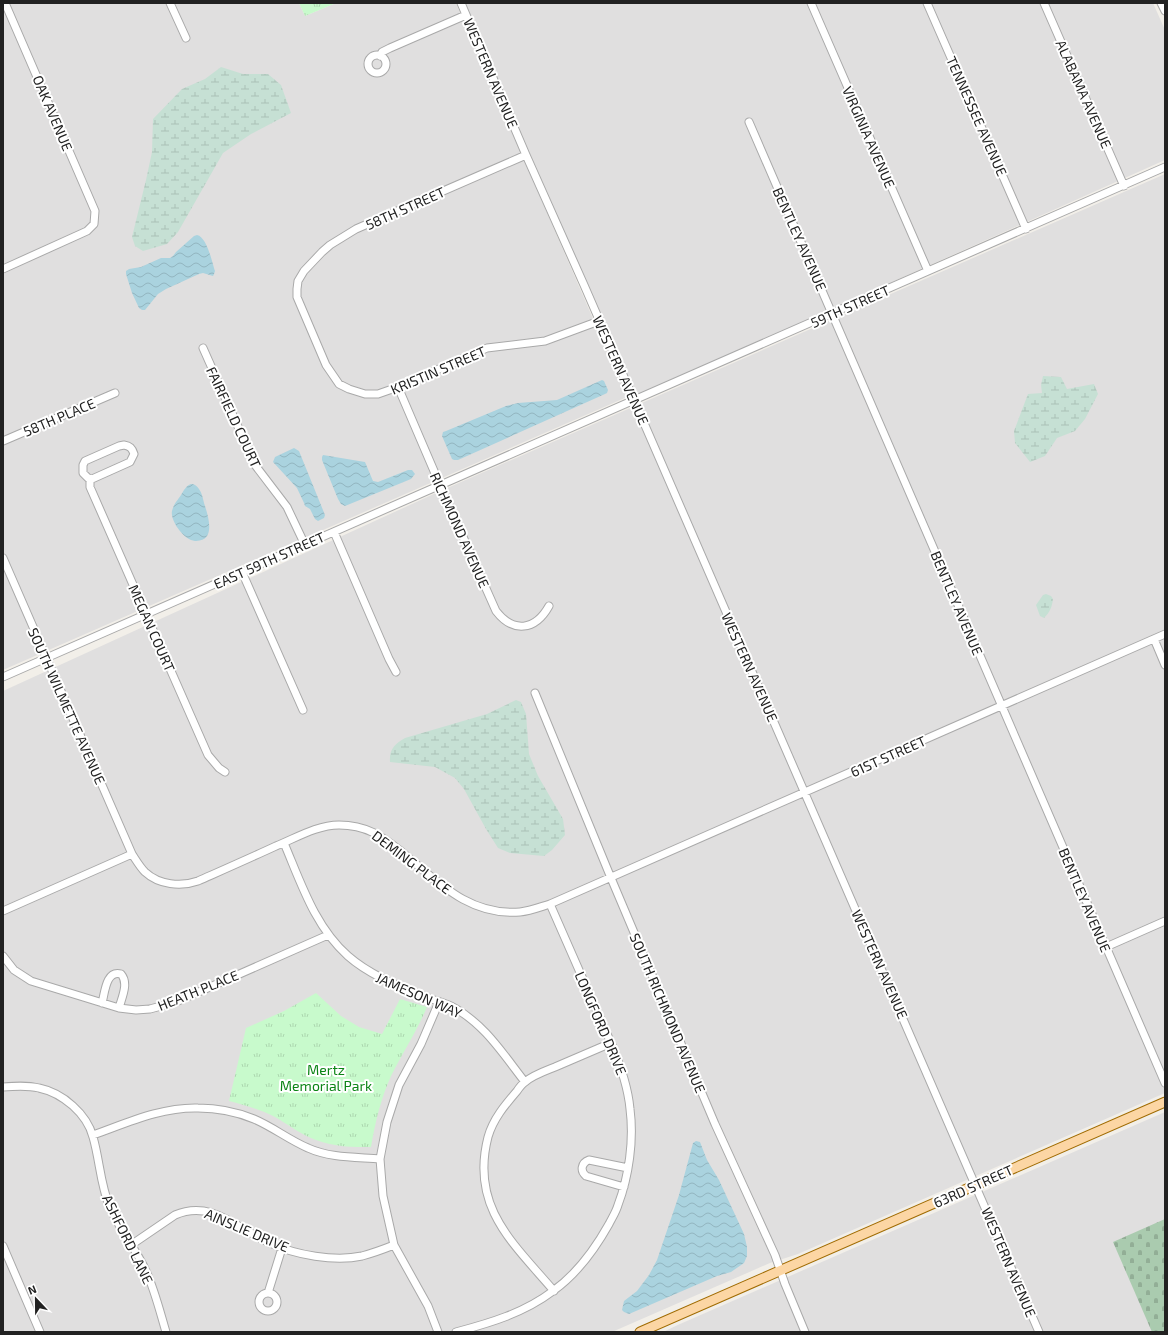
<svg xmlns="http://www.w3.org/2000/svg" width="1168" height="1335" font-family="'Exo 2',sans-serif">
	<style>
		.residential { fill: #e0dfdf }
		.wetland { fill: url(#wetland-marsh) }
		.cemetery { fill: url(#cemetery-stones) }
		.park { fill: url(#park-tufts) }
		.water { fill: url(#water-waves) }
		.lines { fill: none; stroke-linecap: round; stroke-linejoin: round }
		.minor-casing { stroke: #a9a9a9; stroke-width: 9 }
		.major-casing { stroke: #a06b00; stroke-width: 11 }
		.minor { stroke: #fff; stroke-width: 7 }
		.major { stroke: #fcd6a4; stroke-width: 9 }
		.labels { text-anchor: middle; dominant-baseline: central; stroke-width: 4; stroke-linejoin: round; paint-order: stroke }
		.street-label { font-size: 14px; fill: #222; stroke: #fff }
		.park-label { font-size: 14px; fill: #0c8416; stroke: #fff }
	</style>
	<defs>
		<pattern id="wetland-marsh" width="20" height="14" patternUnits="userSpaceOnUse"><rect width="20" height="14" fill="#c6e0d4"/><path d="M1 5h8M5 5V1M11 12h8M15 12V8" fill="none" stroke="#aac0b6"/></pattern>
		<pattern id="cemetery-stones" width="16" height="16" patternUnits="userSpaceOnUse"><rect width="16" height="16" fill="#aacbaf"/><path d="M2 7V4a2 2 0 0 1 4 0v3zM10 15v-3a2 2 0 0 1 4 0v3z" fill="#92ae96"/></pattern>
		<pattern id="park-tufts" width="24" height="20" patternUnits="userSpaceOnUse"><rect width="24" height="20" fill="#c8facc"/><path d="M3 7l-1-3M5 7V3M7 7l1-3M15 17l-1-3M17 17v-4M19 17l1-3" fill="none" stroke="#acd6af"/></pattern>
		<pattern id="water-waves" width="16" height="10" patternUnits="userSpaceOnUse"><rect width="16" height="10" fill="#aad3df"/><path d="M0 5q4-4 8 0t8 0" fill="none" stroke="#92b5bf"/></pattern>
	</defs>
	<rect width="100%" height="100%" fill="#f2efe9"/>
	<path class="residential" d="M3,3h296l6,13 31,-13h120l171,394 -624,273z
		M462,3h691l12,27v130l-530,237 -84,-196z
		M1165,174v919l-367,161 -28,9 -158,69h-609v-641l433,-198z
		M1165,1112v220h-502l17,-8z"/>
	<path class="wetland" d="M221,67l22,7h25l13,11 10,28 -40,21 -28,19 -45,79 -11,12 -24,7 -8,-5 -3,-9 14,-57 6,-28 1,-33 29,-30 23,-10z
		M1043,376l18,1 6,12 27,-5 4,10 -13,25 -10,12 -18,7 -12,18 -15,6 -15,-19 -1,-12 14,-37 14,-1 -1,-8z
		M1046,594l5,2 2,3c-1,8 -3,13 -9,19l-4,-2 -4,-11 7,-10z
		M516,700l5,2 5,12 3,40 9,22 25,43 2,16 -13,15 -8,6 -34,-3 -12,-5 -12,-19 -22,-40 -9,-11 -20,-11 -45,-5c-1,-13 5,-18 15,-24l82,-24z"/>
	<path class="cemetery" d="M1165,1219v113h-13l-39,-90z"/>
	<path class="park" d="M299,3h37l-31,13z
		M316,993l25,23 18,11 23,7 18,-35 27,8c-10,24 -24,45 -36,69 -10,22 -16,47 -20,71 -18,0 -37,0 -55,-7 -15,-5 -28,-16 -43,-24 -14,-7 -29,-11 -44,-15l17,-73 38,-17z"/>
	<path class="water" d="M197,235c10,2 15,27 18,36l-1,3 -1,2 -10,-3 -4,1 -33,15 -8,5 -13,16h-3l-3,-2 -7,-15 -6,-19v-3l3,-2 12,-2 20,-9h9l3,-2 3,-4 18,-16z
		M602,380l2,1 4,9 -1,3 -2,1 -147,66h-4l-2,-1 -10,-23 1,-4 3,-1 60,-25 12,-3 39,-3z
		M294,448l5,3 26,64 -1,3 -6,3 -3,-2 -5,-10 -5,-3 -1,-3 -7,-15 -24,-26 2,-5z
		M323,455l42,7 8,19 5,1 30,-12h4l3,4 -4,5 -66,27 -4,-2 -3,-5 -16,-39v-3z
		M191,484c4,0 6,2 8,5 3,4 4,10 5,14 4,12 13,39 -9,38 -11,-1 -25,-20 -23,-30 2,-8 6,-11 9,-16 3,-5 5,-9 10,-11z
		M696,1141l4,1 7,18 12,20 25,54 3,13v9l-3,7 -13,9 -14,4 -88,38 -5,-2 -2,-2 2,-9 13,-10 12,-16 8,-15 22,-65 14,-52z"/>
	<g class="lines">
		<defs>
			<path id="minor" d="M170,3l16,35
				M461,3l65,152 58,130 455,1047
				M811,3l117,268
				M927,3l99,226
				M1044,3l80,183
				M1161,3l4,8
				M368 64a9 9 0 1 1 18 0a9 9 0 1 1-18 0Z
				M380,56l2,-4 8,-4 76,-33
				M749,122l416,961
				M526,155l-170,74 -26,16 -8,7 -18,19 -6,10 -1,8v8l29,68 13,19 10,5 16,5h13l20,-7 89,-39 58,-7 54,-20
				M3,269l84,-38 7,-7 1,-13 -90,-208
				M203,348l52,117 32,42 18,38
				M398,387l42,98 56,126c17,22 39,20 53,-5
				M3,441l112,-48
				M124,445c6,1 8,3 10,9l-4,8 -38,17 -4,-1 -5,-5v-8l2,-4 34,-15z
				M90,479v8l118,268 11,13 6,4
				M334,532l55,127 7,13
				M3,558l129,296c4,6 8,13 13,18 14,13 36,15 53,9 27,-12 52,-23 78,-35 20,-8 41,-21 63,-21 27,0 43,11 63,27 36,30 67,64 118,60 10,-1 20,-5 30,-8l615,-270
				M242,572l61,138
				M1154,639l11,26
				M3,677l1162,-510
				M535,693l76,185 104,246 60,131 10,29 20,48
				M284,843c17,40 31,84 64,113 24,21 54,31 83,43 7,2 14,4 20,7 33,17 52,48 74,76
				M3,911l129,-57
				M1106,947l59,-26
				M3,956l11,14 17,11 88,27 17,2 14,-1 26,-7 152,-67
				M102,1003c3,-11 4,-33 19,-29 8,9 1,23 -2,34
				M3,1087c12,-1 24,-2 36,1 24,5 48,26 54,49 7,24 7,47 17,71 10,22 26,41 36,63 9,20 14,41 20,61
				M93,1135c34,-12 68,-28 105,-27 19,0 39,4 56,11 19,8 35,21 54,29 22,10 48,9 72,11
				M624,1187l-38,-11c-6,-5 -5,-13 3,-16l39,8
				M131,1245l44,-30c37,-16 62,14 95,28 25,12 65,19 92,13 11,-3 22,-7 32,-11
				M3,1246l37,86
				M554,1291c-41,-48 -84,-84 -66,-154 5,-18 17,-32 29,-46 2,-3 5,-7 8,-9 8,-7 20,-11 30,-15 19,-8 37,-16 56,-24
				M259 1302a9 9 0 1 1 18 0a9 9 0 1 1-18 0Z
				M268,1293l14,-45
				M438,1332l-10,-26 -34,-61 -11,-49 -3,-37 7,-37 12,-37 22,-41 18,-42
				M456,1332c34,-9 68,-19 97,-41 24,-17 42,-42 56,-67 3,-6 7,-12 9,-19 11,-29 16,-65 12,-96 -2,-23 -10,-45 -19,-66l-61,-139"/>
			<path id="major" d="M640,1332l525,-230"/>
		</defs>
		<use href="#minor" class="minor-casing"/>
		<use href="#major" class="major-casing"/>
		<use href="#minor" class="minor"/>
		<use href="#major" class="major"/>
	</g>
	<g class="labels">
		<g class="street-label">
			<text transform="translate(491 73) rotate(67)">WESTERN AVENUE</text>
			<text transform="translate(1084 94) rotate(66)">ALABAMA AVENUE</text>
			<text transform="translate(53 113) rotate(67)">OAK AVENUE</text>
			<text transform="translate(977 116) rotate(66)">TENNESSEE AVENUE</text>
			<text transform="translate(869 137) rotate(66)">VIRGINIA AVENUE</text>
			<text transform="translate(405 208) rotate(-24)">58TH STREET</text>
			<text transform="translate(800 239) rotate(66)">BENTLEY AVENUE</text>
			<text transform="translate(850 306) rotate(-24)">59TH STREET</text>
			<text transform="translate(438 370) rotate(-23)">KRISTIN STREET</text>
			<text transform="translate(621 370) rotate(66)">WESTERN AVENUE</text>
			<text transform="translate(59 417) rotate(-23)">58TH PLACE</text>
			<text transform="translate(234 417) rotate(65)">FAIRFIELD COURT</text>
			<text transform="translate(460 530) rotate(66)">RICHMOND AVENUE</text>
			<text transform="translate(269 560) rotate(-24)">EAST 59TH STREET</text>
			<text transform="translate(957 603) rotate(67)">BENTLEY AVENUE</text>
			<text transform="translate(152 628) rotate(66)">MEGAN COURT</text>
			<text transform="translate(750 667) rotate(66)">WESTERN AVENUE</text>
			<text transform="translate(67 706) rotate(66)">SOUTH WILMETTE AVENUE</text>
			<text transform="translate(888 756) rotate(-24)">61ST STREET</text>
			<text transform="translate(412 862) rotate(37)">DEMING PLACE</text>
			<text transform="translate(1085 900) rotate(67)">BENTLEY AVENUE</text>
			<text transform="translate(880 964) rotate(66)">WESTERN AVENUE</text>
			<text transform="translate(198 990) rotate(-22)">HEATH PLACE</text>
			<text transform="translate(419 995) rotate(24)">JAMESON WAY</text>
			<text transform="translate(668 1013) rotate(67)">SOUTH RICHMOND AVENUE</text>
			<text transform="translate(601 1023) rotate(67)">LONGFORD DRIVE</text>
			<text transform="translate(973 1186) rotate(-24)">63RD STREET</text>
			<text transform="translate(247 1230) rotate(23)">AINSLIE DRIVE</text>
			<text transform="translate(128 1239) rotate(64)">ASHFORD LANE</text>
			<text transform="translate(1009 1262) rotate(67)">WESTERN AVENUE</text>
		</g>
		<g class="park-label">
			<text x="326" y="1069">Mertz<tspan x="326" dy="16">Memorial Park</tspan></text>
		</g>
	</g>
	<rect width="1168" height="1335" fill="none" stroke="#222222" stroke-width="8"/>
	<g transform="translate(36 1299) rotate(338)" stroke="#ffffff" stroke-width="3" paint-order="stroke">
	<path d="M0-3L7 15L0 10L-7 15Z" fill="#222222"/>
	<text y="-6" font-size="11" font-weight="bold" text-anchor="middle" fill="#222222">N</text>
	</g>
</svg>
